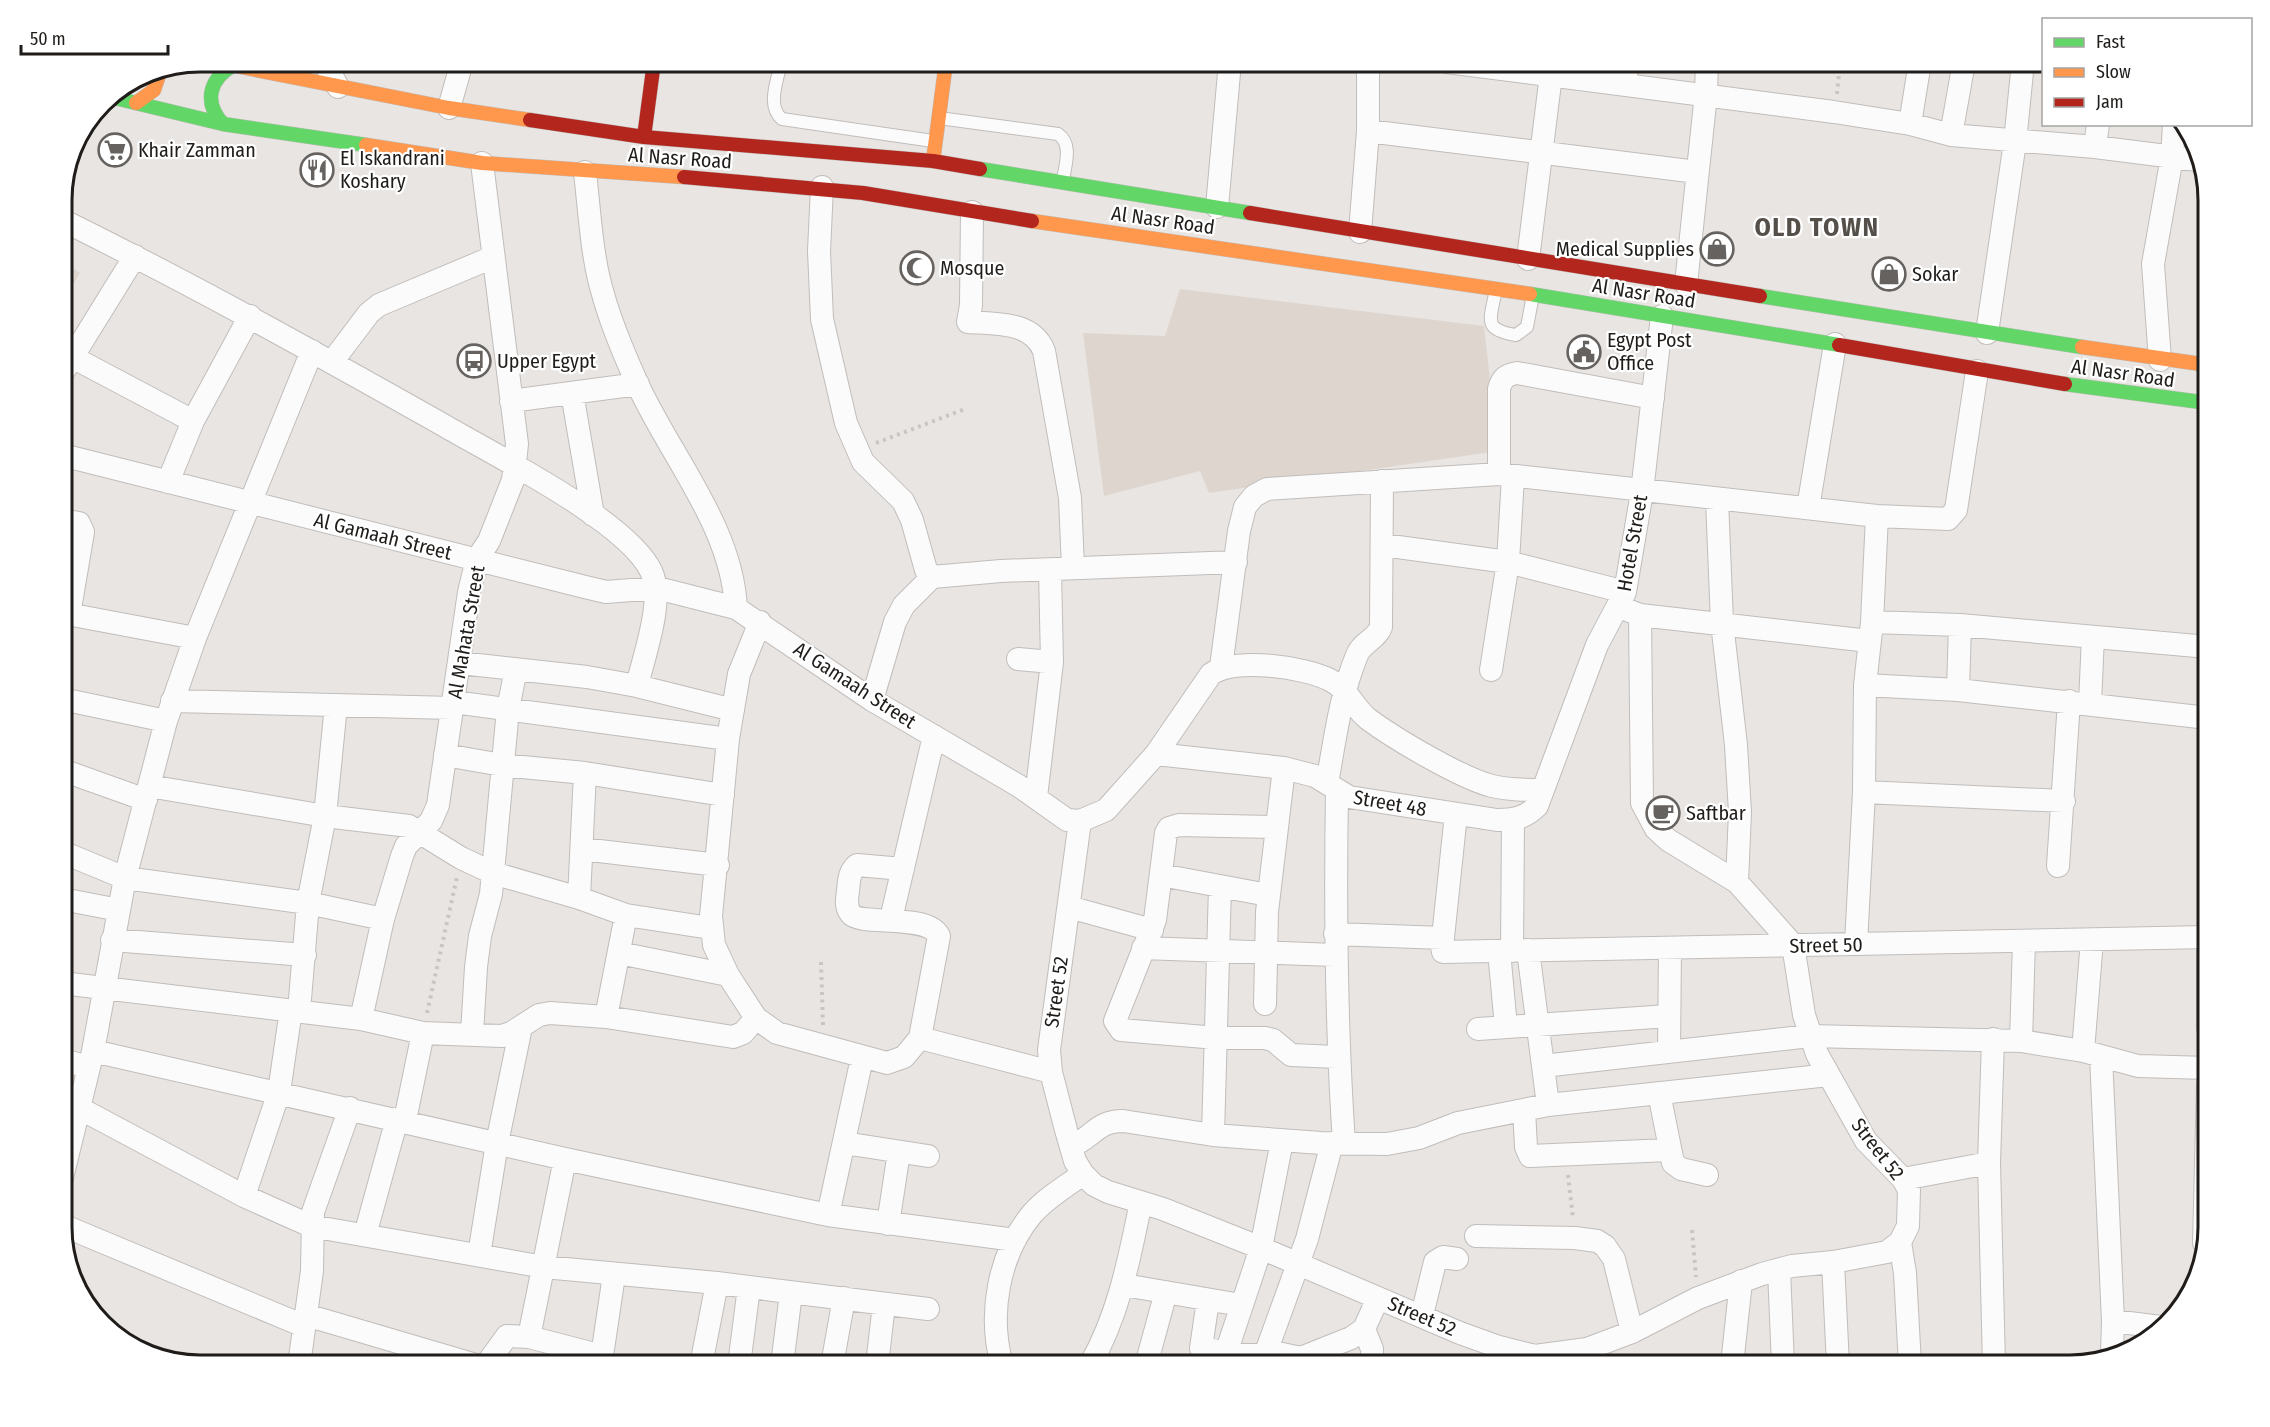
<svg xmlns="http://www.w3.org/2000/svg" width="2270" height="1427" font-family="'Fira Sans Condensed',sans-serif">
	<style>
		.built { fill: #ded5ce }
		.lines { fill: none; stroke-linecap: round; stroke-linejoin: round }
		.lane-casing { stroke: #c0bdbb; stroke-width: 14 }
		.street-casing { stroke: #c0bdbb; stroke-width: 24 }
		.fast-casing { stroke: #c0bdbb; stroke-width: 15 }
		.slow-casing { stroke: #c0bdbb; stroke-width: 15 }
		.jam-casing { stroke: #c0bdbb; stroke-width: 15 }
		.path { stroke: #c8c6c5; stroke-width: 4; stroke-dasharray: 3 4.5; stroke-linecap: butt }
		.lane { stroke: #fcfbfb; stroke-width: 12 }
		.street { stroke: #fcfbfb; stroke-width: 22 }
		.fast { stroke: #63d668; stroke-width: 14 }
		.slow { stroke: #ff974d; stroke-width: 14 }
		.jam { stroke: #b3261e; stroke-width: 14 }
		.labels { text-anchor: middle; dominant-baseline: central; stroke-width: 4.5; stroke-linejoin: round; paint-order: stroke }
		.poi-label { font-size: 20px; fill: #1f1c1a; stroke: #fff; text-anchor: start }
		.street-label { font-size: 20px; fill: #1f1c1a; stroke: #fff }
		.district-label { font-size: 26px; font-weight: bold; letter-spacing: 1.5px; fill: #554f4a; stroke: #fff }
		.rim { fill: none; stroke: #1f1c1a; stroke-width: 3 }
	</style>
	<rect width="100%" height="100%" fill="#e8e5e2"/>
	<path class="built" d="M62,261l18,12 -18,30z
		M1180,289l304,37 14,125 -289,42 -9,-22 -96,25 -21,-163 82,3z"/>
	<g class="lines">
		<defs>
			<path id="lane" d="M781,62c-3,17 -15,44 1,57l151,22
				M939,118l119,16c15,10 7,31 5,47
				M1496,289c-5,29 -15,41 20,46l11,-8 6,-32"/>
			<path id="street" d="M324,62l14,25
				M1447,62l387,50 76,12 41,11 144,12 103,13
				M1625,62l2,22
				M449,108l13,-46
				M1910,124l10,-62
				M1368,131l329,41
				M1951,135l13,-73
				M2095,147l3,-23
				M585,172c3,27 5,54 9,81 6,44 25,90 43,130 33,73 95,143 99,225
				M822,187l-3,64 3,68 24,104 17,39 40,39 9,19 14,50 6,7 69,-6 235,-9
				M1217,207l13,-145
				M972,212l-1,93 -3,17c28,2 64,-1 76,29l26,147 3,70
				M62,220c130,64 257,135 383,206 51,30 182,95 206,145 14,28 -7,84 -14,115
				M1360,232l8,-101v-69
				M1528,259l23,-184
				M1686,284l20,-190 1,-32
				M1987,333l28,-191 8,-80
				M74,358l119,63
				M2160,360l-7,-96 19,-107 2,-33
				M332,362l37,-49 10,-8 114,-48
				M62,374l73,-118
				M572,393l21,122
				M511,401l127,-17
				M62,455l523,132 21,5 51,-4 79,20 136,92 147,86 48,34 13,1 26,-11 50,-56 55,-80c25,-17 93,-7 119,6 18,9 23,27 38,39 27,20 93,59 124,67 17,4 33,4 50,4
				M1499,474v-85c3,-11 7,-14 18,-16l136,25
				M168,482l25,-61 57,-105
				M1717,499l5,124 14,122 4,67 -3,70
				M1808,508l27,-164
				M62,520l17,3 4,9 -14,83
				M1383,545l125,17 117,30
				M1627,610l13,5 229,26
				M62,613l133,25
				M760,622l-21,52 -11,65 -17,177 3,29 14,30 28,43 21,15 110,30 17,-6 16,-19 19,-102c-12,-23 -78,-10 -88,-22 -6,-7 -4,-16 -3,-23 1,-11 1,-19 9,-26l46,4
				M1872,622l88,3 248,22
				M1018,659l34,3
				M460,663l127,14 50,9 96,24
				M1221,667l18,-136 6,-24 9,-11 13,-7 232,-15 378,42 71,3 8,-9 21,-139
				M1491,670l17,-108 5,-86
				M1865,685l93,5 250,28
				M1958,690l2,-65
				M62,699l104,22
				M872,700l23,-78 9,-17 28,-28
				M172,701l281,7
				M454,702l274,37
				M2090,703l3,-66
				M1156,754l128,14 31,8 34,21 148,23c17,0 28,-2 40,-14l60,-161 28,-53 17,-100 20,-176
				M445,755l57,10 83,8 138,22
				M62,770l84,30
				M1327,783c8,-43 13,-87 30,-128 5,-13 19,-15 24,-28l1,-146
				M149,786l176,30 84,10 52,32 32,15 86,25 47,17 84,13
				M1337,791c-2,118 -1,234 7,352
				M1864,792l200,9
				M1036,797l16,-135 -2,-92
				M1456,814l-14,133 1,5 765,-15
				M1080,821l-31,229 2,22 15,58 9,31 8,13 11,11 14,7 55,17 98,39 199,85 39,14 36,9 52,-7 45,-17 66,-34 64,-24 30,-8 41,-4 54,-10 13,-10 8,-16 1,-36 -6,-11 -37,-38 -49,-87 -13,-39 -11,-70 -56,-63 -69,-42 -12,-11 -14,-26 -2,-188
				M1277,827l-98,-2 -10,3 -3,5 -11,87 -40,101 6,9 96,8h48l8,2 18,15 46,2
				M582,849l136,16
				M62,852l63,26 183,25 75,16
				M2058,866l11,-165
				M1161,875l107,20
				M579,898l6,-125
				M62,899l57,11
				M1069,907l83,23
				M891,919l43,-183
				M1335,934l108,4
				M2208,936v92
				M112,940l193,15
				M1856,944l8,-152 1,-107 7,-63 5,-106
				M1143,948l192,7
				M1528,950l20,155
				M1499,951l7,76
				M1512,951l1,-131
				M619,953l109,22
				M62,983l299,36 62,14 79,3 9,-3 28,-18 11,-2 56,4 127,20 10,-4 13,-15
				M1265,1004l2,-92 17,-144
				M299,1011l9,-108 17,-87 11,-111
				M606,1017l20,-102
				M361,1019l22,-100 19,-63 4,-10 25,-25 7,-16 31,-213 8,-33 12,-18 24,-61 4,-36 -35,-281
				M1478,1029l191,-13
				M472,1034l4,-67 4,-31 11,-42 17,-185 8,-40
				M920,1038l131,34
				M1993,1039l-4,124 5,202
				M2021,1041l3,-100
				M93,1051l472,108 263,56 187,25
				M2083,1051l9,-111
				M1669,1052l1,-104
				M2101,1056l12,265 -1,33
				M62,1060l27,7
				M1543,1066l267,-30 211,5 62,10 55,15 70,2
				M1659,1093l14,70 8,6 26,6
				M79,1108l165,88 67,30 233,41 173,16 211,26
				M1524,1110l2,37 4,9 139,-6
				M405,1120l18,-87
				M1213,1135l7,-249
				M844,1143l84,13
				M1071,1146c22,-8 25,-25 52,-25l90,14 108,8 66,1 32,-6 39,-15 90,-18 281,-30
				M62,1178l31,-127 32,-173 41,-157 29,-83 117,-287
				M1903,1179l86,-16
				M244,1196l35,-104 12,-82
				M828,1215l34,-157
				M888,1224l11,-72
				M62,1225l242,101
				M365,1235l32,-116
				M1476,1236l99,2 22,3 8,5 9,13 18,73
				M1900,1242l5,31 5,92
				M2204,1243l4,-158
				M479,1255l18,-112 24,-116
				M1833,1262l5,103
				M1779,1270l4,95
				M1124,1285l117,20
				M1208,1300l-7,48 43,7h21l42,-116 25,-96
				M306,1315l170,50
				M1422,1315l13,-53 8,-5 14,2
				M2113,1321l48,6
				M1364,1329l8,20v16
				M529,1337l73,19
				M1268,1351l33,7 50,-20 13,-9 14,-31
				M1226,1353l35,-105 21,-107
				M299,1365l13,-94 1,-59 37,-104
				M486,1365l21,-29 22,1 36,-178
				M606,1365l-4,-9 12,-81
				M701,1365l16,-82
				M739,1365l10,-78
				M782,1365l9,-72
				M832,1365l12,-67
				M877,1365l7,-61
				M1002,1365c-14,-50 -4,-110 30,-151 14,-16 34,-28 51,-40
				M1090,1365c29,-51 39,-105 51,-163
				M1146,1365l20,-73
				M1732,1365l9,-84"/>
			<path id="fast" d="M111,97l112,27 143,21
				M223,124c-20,-22 -14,-45 11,-59
				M980,169l270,44
				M1530,294l309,51
				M1760,296l322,51
				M2065,384l143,19"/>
			<path id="slow" d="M216,62l233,46 81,12
				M136,103l18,-13 7,-21
				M366,145l116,18 202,14
				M933,161l13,-99
				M1032,221l498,73
				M2082,347l126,18"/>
			<path id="jam" d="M530,120l114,17 289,24 47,8
				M644,137l10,-75
				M684,177l179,16 169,28
				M1250,213l510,83
				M1839,345l226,39"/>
		</defs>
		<use href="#lane" class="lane-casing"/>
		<use href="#street" class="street-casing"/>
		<use href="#fast" class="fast-casing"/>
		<use href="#slow" class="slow-casing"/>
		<use href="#jam" class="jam-casing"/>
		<path class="path" d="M1837,94l3,-32
			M876,443l89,-34
			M821,962l2,63
			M427,1013l30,-136
			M1568,1175l5,43
			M1692,1230l4,47"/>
		<use href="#lane" class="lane"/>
		<use href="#street" class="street"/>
		<use href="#fast" class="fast"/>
		<use href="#slow" class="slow"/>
		<use href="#jam" class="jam"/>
	</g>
	<defs>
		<symbol id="supermarket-ring" viewBox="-11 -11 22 22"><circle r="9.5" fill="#fff" stroke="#656260" stroke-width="1.5"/><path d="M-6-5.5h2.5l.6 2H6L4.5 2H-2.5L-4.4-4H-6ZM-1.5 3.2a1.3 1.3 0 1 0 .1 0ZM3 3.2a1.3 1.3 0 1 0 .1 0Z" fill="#656260"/></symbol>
		<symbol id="restaurant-ring" viewBox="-11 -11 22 22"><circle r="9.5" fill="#fff" stroke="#656260" stroke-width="1.5"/><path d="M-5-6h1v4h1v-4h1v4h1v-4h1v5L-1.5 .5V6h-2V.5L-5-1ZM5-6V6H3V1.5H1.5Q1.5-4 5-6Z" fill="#656260"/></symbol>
		<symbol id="shop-ring" viewBox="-11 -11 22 22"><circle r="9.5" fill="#fff" stroke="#656260" stroke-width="1.5"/><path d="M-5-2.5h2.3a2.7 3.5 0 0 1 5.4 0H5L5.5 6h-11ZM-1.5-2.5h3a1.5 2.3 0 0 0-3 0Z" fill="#656260"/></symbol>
		<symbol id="mosque-ring" viewBox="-11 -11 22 22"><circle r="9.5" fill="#fff" stroke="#656260" stroke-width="1.5"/><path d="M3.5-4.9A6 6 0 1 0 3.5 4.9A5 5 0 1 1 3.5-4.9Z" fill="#656260"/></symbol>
		<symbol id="civic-ring" viewBox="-11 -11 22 22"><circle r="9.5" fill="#fff" stroke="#656260" stroke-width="1.5"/><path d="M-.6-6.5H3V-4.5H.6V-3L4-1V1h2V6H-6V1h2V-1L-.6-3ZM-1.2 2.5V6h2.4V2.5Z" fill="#656260"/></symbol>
		<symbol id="bus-ring" viewBox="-11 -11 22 22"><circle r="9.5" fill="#fff" stroke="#656260" stroke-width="1.5"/><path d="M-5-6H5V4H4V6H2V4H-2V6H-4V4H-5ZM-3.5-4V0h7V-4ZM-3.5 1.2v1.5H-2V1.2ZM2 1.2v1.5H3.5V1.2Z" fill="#656260"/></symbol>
		<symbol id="cafe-ring" viewBox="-11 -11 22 22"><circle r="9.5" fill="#fff" stroke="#656260" stroke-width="1.5"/><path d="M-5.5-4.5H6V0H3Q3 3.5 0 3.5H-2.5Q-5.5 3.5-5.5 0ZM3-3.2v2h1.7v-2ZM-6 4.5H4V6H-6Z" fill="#656260"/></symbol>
	</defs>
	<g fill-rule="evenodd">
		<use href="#supermarket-ring" x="96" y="131" width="38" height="38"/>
		<use href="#restaurant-ring" x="298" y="151" width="38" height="38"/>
		<use href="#shop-ring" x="1698" y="230" width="38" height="38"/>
		<use href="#mosque-ring" x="898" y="249" width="38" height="38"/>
		<use href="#shop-ring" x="1870" y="255" width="38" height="38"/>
		<use href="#civic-ring" x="1565" y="333" width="38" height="38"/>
		<use href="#bus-ring" x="455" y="342" width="38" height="38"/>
		<use href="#cafe-ring" x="1644" y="794" width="38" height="38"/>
	</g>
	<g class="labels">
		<g class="poi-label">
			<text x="138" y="150">Khair Zamman</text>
			<text x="340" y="158">El Iskandrani<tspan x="340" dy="23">Koshary</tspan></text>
			<text x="1694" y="249" text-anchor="end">Medical Supplies</text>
			<text x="940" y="268">Mosque</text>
			<text x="1912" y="274">Sokar</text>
			<text x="1607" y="340">Egypt Post<tspan x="1607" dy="23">Office</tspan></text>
			<text x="497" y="361">Upper Egypt</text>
			<text x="1686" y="813">Saftbar</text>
		</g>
		<g class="street-label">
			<text transform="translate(680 158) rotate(4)">Al Nasr Road</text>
			<text transform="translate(1163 220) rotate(8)">Al Nasr Road</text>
			<text transform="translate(1644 293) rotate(9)">Al Nasr Road</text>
			<text transform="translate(2123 373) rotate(8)">Al Nasr Road</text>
			<text transform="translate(383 536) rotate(14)">Al Gamaah Street</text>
			<text transform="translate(1632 543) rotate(-80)">Hotel Street</text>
			<text transform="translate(466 632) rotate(-80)">Al Mahata Street</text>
			<text transform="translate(855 685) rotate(33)">Al Gamaah Street</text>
			<text transform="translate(1390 803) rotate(10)">Street 48</text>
			<text transform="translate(1826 945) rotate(-1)">Street 50</text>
			<text transform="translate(1056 992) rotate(-82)">Street 52</text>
			<text transform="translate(1878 1149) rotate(52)">Street 52</text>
			<text transform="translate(1422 1316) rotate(23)">Street 52</text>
		</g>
		<g class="district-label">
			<text x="1817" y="227">OLD TOWN</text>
		</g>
	</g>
	<path d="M0 0H2270V1427H0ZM200 72H2070A128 128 0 0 1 2198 200V1227A128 128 0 0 1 2070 1355H200A128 128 0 0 1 72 1227V200A128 128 0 0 1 200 72Z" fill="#fff" fill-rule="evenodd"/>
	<path class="rim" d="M200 72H2070A128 128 0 0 1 2198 200V1227A128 128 0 0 1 2070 1355H200A128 128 0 0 1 72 1227V200A128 128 0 0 1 200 72Z"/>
	<rect x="2042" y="18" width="210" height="108" fill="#ffffff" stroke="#a5a4a3" stroke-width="1.5"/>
	<rect x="2054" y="38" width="30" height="9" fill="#63d668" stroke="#a5a4a3" stroke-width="1.5"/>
	<text x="2096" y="48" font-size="18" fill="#1f1c1a">Fast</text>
	<rect x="2054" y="68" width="30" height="9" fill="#ff974d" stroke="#a5a4a3" stroke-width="1.5"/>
	<text x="2096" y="78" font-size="18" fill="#1f1c1a">Slow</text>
	<rect x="2054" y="98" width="30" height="9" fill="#b3261e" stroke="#a5a4a3" stroke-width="1.5"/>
	<text x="2096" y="108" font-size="18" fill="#1f1c1a">Jam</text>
	<path d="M21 45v9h147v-9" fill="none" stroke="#1f1c1a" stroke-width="3"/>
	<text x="30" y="45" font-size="18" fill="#1f1c1a" stroke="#ffffff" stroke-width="4.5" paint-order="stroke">50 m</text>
</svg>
